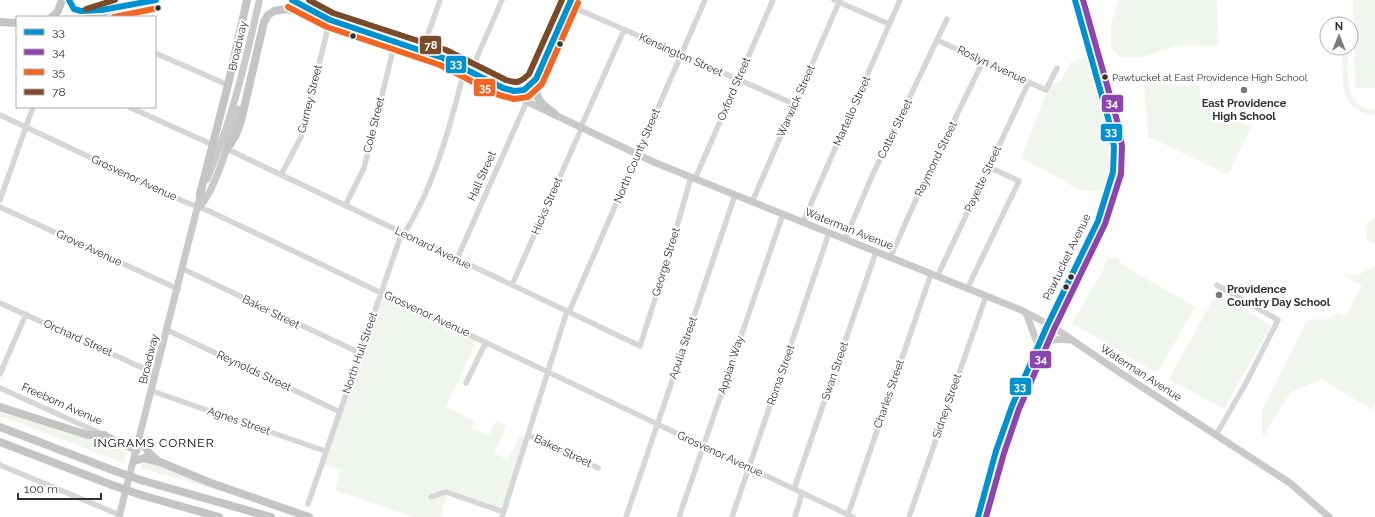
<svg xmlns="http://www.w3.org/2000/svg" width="1375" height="517" font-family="Raleway,sans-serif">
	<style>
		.green { fill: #f0f6ee }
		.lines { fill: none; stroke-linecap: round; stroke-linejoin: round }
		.minor { stroke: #d6d6d6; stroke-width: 5.5 }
		.major { stroke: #c9c9c9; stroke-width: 7 }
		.highway { stroke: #c4c4c4; stroke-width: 8 }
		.highway-bridge { stroke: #c4c4c4; stroke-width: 8 }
		.bus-1-casing { stroke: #fff; stroke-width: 9 }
		.bus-2-casing { stroke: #fff; stroke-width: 9 }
		.bus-3-casing { stroke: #fff; stroke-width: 9 }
		.bus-4-casing { stroke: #fff; stroke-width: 9 }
		.bus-1 { stroke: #0092d0; stroke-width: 6 }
		.bus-2 { stroke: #8e44ad; stroke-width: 6 }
		.bus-3 { stroke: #f26522; stroke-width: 6 }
		.bus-4 { stroke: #7a4b2a; stroke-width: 6 }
		.bus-dot { fill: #323232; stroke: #fff; stroke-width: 1.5 }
		.poi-dot { fill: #7a7a7a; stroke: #fff; stroke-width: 1.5 }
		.labels { text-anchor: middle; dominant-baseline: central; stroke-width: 4; stroke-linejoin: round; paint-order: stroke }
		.bus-label { font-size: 10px; fill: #323232; stroke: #fff; text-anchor: start }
		.street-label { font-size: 11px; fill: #323232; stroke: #fff }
		.poi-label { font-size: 11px; font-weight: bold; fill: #323232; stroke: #fff }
		.neighbourhood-label { font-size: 12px; letter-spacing: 1px; fill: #000; stroke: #fff }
		.line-badge { stroke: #fff; stroke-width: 1.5 }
		.badge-label { font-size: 11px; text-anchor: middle; font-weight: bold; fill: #fff }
	</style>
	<rect width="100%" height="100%" fill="#fff"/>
	<path class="green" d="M1119,0h98l1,46 -39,-1 -37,12h-22l-9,-9v-25z
		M1353,0h22v88h-20z
		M1342,48h6c0,24 -6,60 27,62v5c-38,-2 -32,-40 -33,-67z
		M1092,54l22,86 -5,51 -31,-1 -18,-12 -39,-20 29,-74 10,-2 10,-19z
		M1148,83c18,0 34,3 52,3v17l51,24 -23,48 -74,-36 -6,-1c0,-18 -3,-33 -4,-51z
		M1375,217v27l-8,-3 -1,-16z
		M1116,257l7,8 72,42 -38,66 -85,-50 31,-53 3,-10z
		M1375,265v139l-3,6 -51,-31 -31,14 -28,46v-29l44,-87c11,-9 19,3 30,-10l8,3 3,-2 14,-26v-3l-17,-10h14z
		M1216,294l55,31 -47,84 -55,-30z
		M380,295l98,44 -32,68 29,14 -3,7 16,8 8,-15 11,4 -13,28 14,7 11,-24 8,2 -24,74 -55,-19 -8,24h-27l-78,-27 6,-20 -20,-6z
		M0,410l122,39 4,3 -2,11 -124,-47z
		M142,461h7l75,29v2l-84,-24z"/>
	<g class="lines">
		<path class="minor" d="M834,0l55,24
			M568,5l226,99
			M937,40l109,50 11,-22
			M422,51l18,-51
			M155,53l73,32
			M471,71l31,-71
			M129,107l84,38
			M0,115l185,87 24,9 644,306
			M581,127l43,-97
			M227,149l413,197 27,-84 24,-85
			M281,175l20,-38 29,-117
			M695,179l78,-179
			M0,200l33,-93
			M752,202l88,-202
			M345,206l19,-38 31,-126
			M0,207l178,82
			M803,222l97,-222
			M845,239l28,-65 74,-155
			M890,258l24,-54 69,-143
			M457,259l70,-158
			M183,269l177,84
			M937,277l92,-195
			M512,285l70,-158
			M967,289l52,-108 -30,-14
			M0,303l156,71
			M569,312l136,-312
			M167,330l173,82
			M0,374l26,-60
			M466,383l20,-41
			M0,388l102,46
			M152,391l173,60
			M528,435l70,33
			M1216,435l30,-52 32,-63 -61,-35
			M0,465l120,50
			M794,489l82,-237
			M431,497l15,-5 58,20
			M308,504l92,-266c10,-11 15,-24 22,-37 20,-43 31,-87 43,-133
			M848,515l83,-241
			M502,517l65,-206
			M626,517l109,-322
			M679,517l104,-303
			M732,517l97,-284
			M795,517l7,-24
			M909,517l77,-221"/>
		<path class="major" d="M505,89l27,15 124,59 365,147 29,15 72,49 168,109 39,34
			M207,179c25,-58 38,-116 52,-177
			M199,207c16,-15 34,-75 38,-98
			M1026,313l12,32c12,-6 21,-6 34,-5
			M104,435l33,16
			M119,517l83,-328
			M978,517l18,-66 16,-45 35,-80 51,-105 15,-49 1,-25 -4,-22 -35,-125"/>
		<path class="highway" d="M69,0c5,15 21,11 33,9
			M292,0l24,13
			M52,17l6,-6 4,-11
			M89,17l27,-9 40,-8
			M0,22l17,1
			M537,78c-4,18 2,25 17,35
			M227,149l9,-14 5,-14 23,-99 4,-7 6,-4 13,-2 43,11 110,37 68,32 16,1 12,-11 35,-79
			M200,194l28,-109 19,-85
			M0,407l88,28h16
			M0,427l115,44
			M140,439l9,14 7,6
			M0,442l112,43
			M134,461l10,-3 16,4 51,21 98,34
			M144,481l127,36
			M141,495l78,22"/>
		<path class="highway-bridge" d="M115,471l29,10
			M112,485l29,10"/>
		<defs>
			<path id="bus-1" d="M69,0l5,9 7,2 21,-1 54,-10
				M292,0l38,20 113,38 60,30 11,3 10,-1 12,-11 35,-79
				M978,517l18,-66 16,-45 35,-80 51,-105 15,-49 1,-25 -4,-22 -35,-125"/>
			<path id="bus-2" d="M986,517l18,-64 15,-44 35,-80 51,-105 16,-50 1,-28 -4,-22 -35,-124"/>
			<path id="bus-3" d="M288,7l39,20 113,38 59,30 15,4 14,-2 14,-13 36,-81
				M114,17l44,-9"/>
			<path id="bus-4" d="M309,0l24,13 113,37 60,30c11,4 15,2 23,-6l33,-74
				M86,9l29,-9"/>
		</defs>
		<use href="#bus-1" class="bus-1-casing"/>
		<use href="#bus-2" class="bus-2-casing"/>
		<use href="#bus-3" class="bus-3-casing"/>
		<use href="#bus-4" class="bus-4-casing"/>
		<use href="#bus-1" class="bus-1"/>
		<use href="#bus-2" class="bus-2"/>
		<use href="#bus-3" class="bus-3"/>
		<use href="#bus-4" class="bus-4"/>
	</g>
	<g class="bus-dot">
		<circle cx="158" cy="8" r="3.5"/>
		<circle cx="353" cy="36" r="3.5"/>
		<circle cx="560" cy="44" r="3.5"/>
		<circle cx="1105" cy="77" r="3.5"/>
		<circle cx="1071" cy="277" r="3.5"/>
		<circle cx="1066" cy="287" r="3.5"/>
	</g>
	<g class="poi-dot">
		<circle cx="1244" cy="90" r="4"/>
		<circle cx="1219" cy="295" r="4"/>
	</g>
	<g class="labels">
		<g class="bus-label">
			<text x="1112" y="77">Pawtucket at East Providence High School</text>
		</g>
		<g class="street-label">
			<text transform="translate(238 46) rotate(-77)">Broadway</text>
			<text transform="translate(681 55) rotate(24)">Kensington Street</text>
			<text transform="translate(992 65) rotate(25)">Roslyn Avenue</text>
			<text transform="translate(734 89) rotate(-67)">Oxford Street</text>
			<text transform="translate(310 99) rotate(-76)">Gurney Street</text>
			<text transform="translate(796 101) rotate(-66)">Warwick Street</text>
			<text transform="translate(852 111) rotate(-66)">Martello Street</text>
			<text transform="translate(374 125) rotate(-76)">Cole Street</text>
			<text transform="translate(895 129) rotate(-64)">Cotter Street</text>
			<text transform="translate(637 156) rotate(-67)">North County Street</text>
			<text transform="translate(936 159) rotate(-64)">Raymond Street</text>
			<text transform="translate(482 176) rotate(-66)">Hall Street</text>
			<text transform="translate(134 178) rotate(25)">Grosvenor Avenue</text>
			<text transform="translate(983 179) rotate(-65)">Payette Street</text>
			<text transform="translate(547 206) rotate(-67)">Hicks Street</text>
			<text transform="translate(849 229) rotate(22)">Waterman Avenue</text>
			<text transform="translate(89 248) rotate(25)">Grove Avenue</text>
			<text transform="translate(433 248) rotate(26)">Leonard Avenue</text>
			<text transform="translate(1067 257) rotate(-64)">Pawtucket Avenue</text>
			<text transform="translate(666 262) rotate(-73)">George Street</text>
			<text transform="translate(271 312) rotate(26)">Baker Street</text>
			<text transform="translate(427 314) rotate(25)">Grosvenor Avenue</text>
			<text transform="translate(78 338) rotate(24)">Orchard Street</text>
			<text transform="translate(683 348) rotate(-71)">Apulia Street</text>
			<text transform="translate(360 353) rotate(-71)">North Hull Street</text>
			<text transform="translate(149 359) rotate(-76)">Broadway</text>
			<text transform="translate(731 365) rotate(-72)">Appian Way</text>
			<text transform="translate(254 371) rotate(25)">Reynolds Street</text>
			<text transform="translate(835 371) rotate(-71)">Swan Street</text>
			<text transform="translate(1141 373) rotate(33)">Waterman Avenue</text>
			<text transform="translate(781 375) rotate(-71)">Roma Street</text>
			<text transform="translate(889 394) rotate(-71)">Charles Street</text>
			<text transform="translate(62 404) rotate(24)">Freeborn Avenue</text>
			<text transform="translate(947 406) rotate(-71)">Sidney Street</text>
			<text transform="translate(239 421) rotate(19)">Agnes Street</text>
			<text transform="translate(563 451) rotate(25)">Baker Street</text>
			<text transform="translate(720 454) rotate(25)">Grosvenor Avenue</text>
		</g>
		<g class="poi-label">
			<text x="1244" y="103">East Providence<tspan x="1244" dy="13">High School</tspan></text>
			<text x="1227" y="289" text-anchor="start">Providence<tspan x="1227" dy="13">Country Day School</tspan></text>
		</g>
		<g class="neighbourhood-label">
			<text x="154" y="443">INGRAMS CORNER</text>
		</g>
	</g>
	<g class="line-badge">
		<rect x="419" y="35" width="23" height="20" rx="4" fill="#7a4b2a"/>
		<rect x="445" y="55" width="22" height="19" rx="4" fill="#0092d0"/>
		<rect x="473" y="78" width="23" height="19" rx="4" fill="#f26522"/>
		<rect x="1101" y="94" width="23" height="19" rx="4" fill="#8e44ad"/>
		<rect x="1100" y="123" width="23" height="19" rx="4" fill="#0092d0"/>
		<rect x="1029" y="350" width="23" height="19" rx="4" fill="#8e44ad"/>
		<rect x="1009" y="377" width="23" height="19" rx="4" fill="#0092d0"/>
	</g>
	<g class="badge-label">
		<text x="431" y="49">78</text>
		<text x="456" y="68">33</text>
		<text x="485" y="92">35</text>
		<text x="1112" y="107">34</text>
		<text x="1111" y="136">33</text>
		<text x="1041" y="363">34</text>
		<text x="1020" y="391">33</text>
	</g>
	<rect x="16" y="16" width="140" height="92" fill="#ffffff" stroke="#adadad"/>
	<rect x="24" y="29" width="20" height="6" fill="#0092d0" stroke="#adadad"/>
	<text x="52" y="36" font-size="12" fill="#323232">33</text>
	<rect x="24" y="49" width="20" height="6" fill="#8e44ad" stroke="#adadad"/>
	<text x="52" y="56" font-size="12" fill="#323232">34</text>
	<rect x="24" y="69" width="20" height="6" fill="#f26522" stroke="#adadad"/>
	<text x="52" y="76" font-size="12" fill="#323232">35</text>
	<rect x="24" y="89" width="20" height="6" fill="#7a4b2a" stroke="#adadad"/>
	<text x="52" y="96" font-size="12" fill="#323232">78</text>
	<g transform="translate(1339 36)"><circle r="19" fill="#ffffff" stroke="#adadad"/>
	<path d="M0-3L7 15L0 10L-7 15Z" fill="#7a7a7a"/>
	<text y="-6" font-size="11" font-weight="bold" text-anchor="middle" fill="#323232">N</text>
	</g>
	<path d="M18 493v6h83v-6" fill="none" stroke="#323232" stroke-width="2"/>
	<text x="24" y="493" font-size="12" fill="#323232" stroke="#ffffff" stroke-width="3" paint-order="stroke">100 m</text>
</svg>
